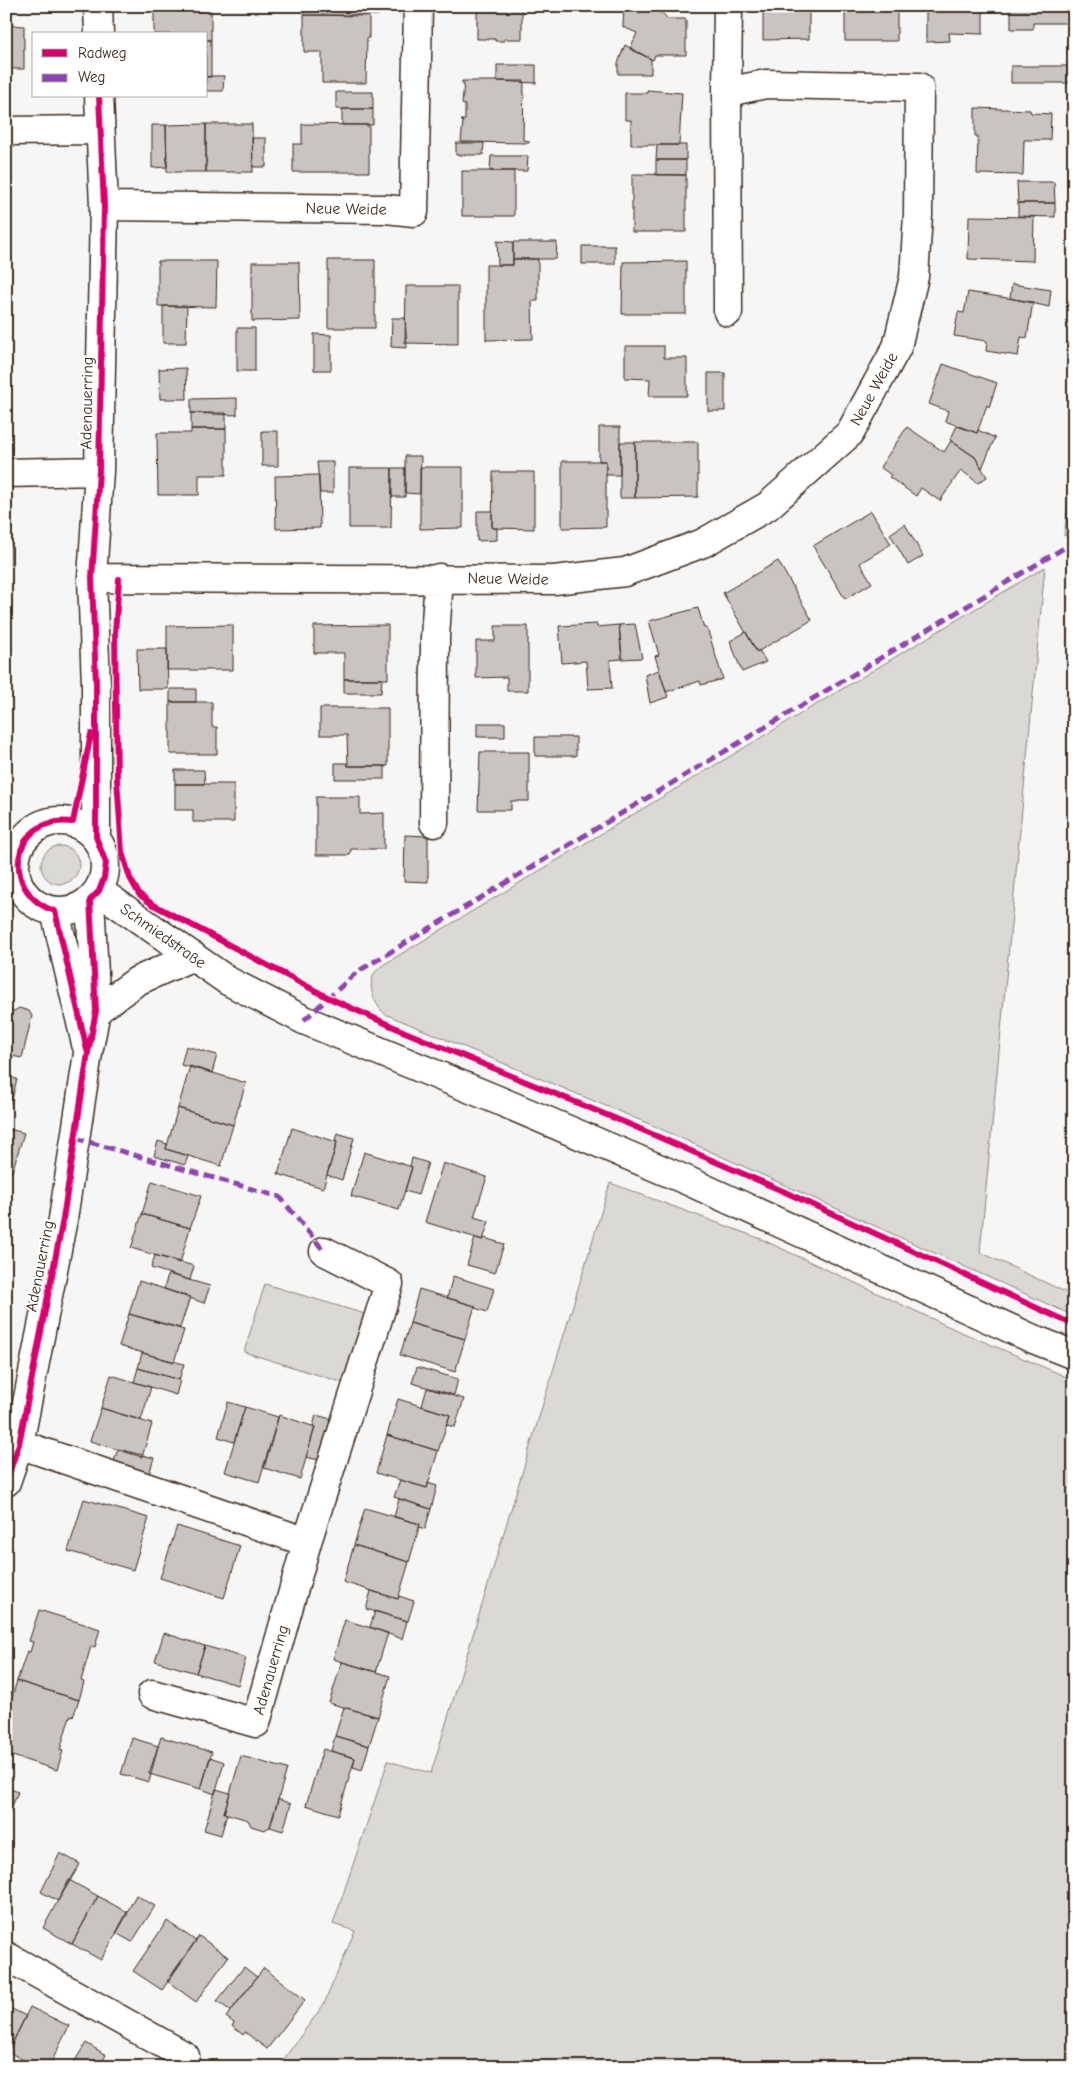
<svg xmlns="http://www.w3.org/2000/svg" width="1080" height="2073" font-family="'Comic Neue',sans-serif">
	<style>
		.green { fill: #dbd9d6; stroke: #8b827a }
		.building { fill: #c9c3c1; stroke: #3b2a1e }
		.lines { fill: none; stroke-linecap: round; stroke-linejoin: round }
		.minor-casing { stroke: #3b2a1e; stroke-width: 31 }
		.minor { stroke: #fff; stroke-width: 28 }
		.quiet { stroke: #8e44ad; stroke-width: 5; stroke-dasharray: 10 5; stroke-linecap: butt }
		.cycleway-casing { stroke: #fff; stroke-width: 9 }
		.cycleway { stroke: #d6006c; stroke-width: 6 }
		.labels { text-anchor: middle; dominant-baseline: central; stroke-width: 4.5; stroke-linejoin: round; paint-order: stroke }
		.street-label { font-size: 16px; fill: #3b2a1e; stroke: #fff }
	</style>
	<rect width="100%" height="100%" fill="#f7f6f6"/>
	<filter id="ink" filterUnits="userSpaceOnUse"><feTurbulence type="fractalNoise" baseFrequency=".02" numOctaves="2"/><feDisplacementMap in="SourceGraphic" scale="10" xChannelSelector="R" yChannelSelector="G"/><feConvolveMatrix kernelMatrix="1 2 1 2 8 2 1 2 1" color-interpolation-filters="sRGB"/></filter>
	<g filter="url(#ink)">
		<path class="green" d="M1074,452v78l-10,6z
			M1045,567l-65,685 94,44v20l-420,-190 -269,-112c-11,-9 -20,-32 -8,-44 4,-4 9,-7 14,-10z
			M41 865a19 19 0 1 1 38 0a19 19 0 1 1-38 0Z
			M610,1183l151,56 193,90 120,51v687h-796l46,-63 31,-73 -22,-7 55,-163 43,12z
			M265,1284l100,30 -21,69 -100,-31z"/>
		<path class="building" d="M154,6h57v34h-5v-6h-52z
			M304,6h75v9h-75z
			M477,6h45v33h-18v2h-9v-2h-18z
			M624,6h30l-1,6 9,1 6,6h18v36h-31l-2,5 -23,-11 7,-16 -14,-6z
			M763,6h46v33l-46,1z
			M845,6h52v35h-52z
			M926,6h57v28l-34,-1 1,8 -24,1z
			M1011,6h59v17h-37v6h-22z
			M304,15l65,1v22h-2l-1,45h-44v-31h-18z
			M9,25l15,1v43h-15z
			M6,39h3v57l-3,-1z
			M206,40h5v37h-5z
			M625,45l26,14v15h-33v-11z
			M497,65h39v18l-39,-2z
			M1011,66h58l1,17h-59z
			M211,76h13l-1,15h-17v-14z
			M462,81h62l-1,59 6,1v2l-68,-1 2,-20 -2,-2h4v-15l-3,-1 2,-21h-2z
			M647,90l35,3 -3,52h-48v-25h-6v-27h22z
			M336,92h37v17h-37z
			M975,108l55,2 1,3 20,1 -1,26h-26l-1,35 -46,-1 1,-38h-3z
			M342,109h31v16h-31z
			M206,124v48h-39l-1,-47z
			M206,124h46l1,48h-47z
			M302,124l67,1v47h-76v-28h9z
			M152,125h14l1,42 -15,1z
			M252,138h14v29h-13z
			M461,143h23l-1,12h-27v-12z
			M657,145h29v15h-30z
			M491,156h37l-1,15h-37z
			M656,160h30v15h-30z
			M6,163h4v64h-4z
			M462,171h52v45h-52z
			M632,174l54,1v57h-54z
			M1017,182h37l1,21h-37z
			M1018,203h37v14l-37,-1z
			M969,216l65,1 -1,44 -65,-2z
			M497,241l16,1v23h-15z
			M513,242h44l-1,17h-43z
			M582,246h33v18h-33z
			M513,259h25v42h-6l1,38 -47,1v-75h27z
			M328,260h47v68h-47z
			M158,261h59l-1,46 -58,-1z
			M686,261v53h-64l1,-52z
			M252,262h47l1,58 -48,1z
			M1012,284l39,6 -2,17 -39,-9z
			M406,286h52v58l-53,-1z
			M968,292l65,10 -6,36 -6,-1 -3,19 -32,-5 1,-10 -33,-5 4,-24 6,1z
			M163,306h24l-1,37h-23z
			M392,318h13l2,30 -16,-1z
			M237,328h18v43h-18z
			M314,334l17,1v35h-17z
			M625,346h39v12h23v38h-38l1,-17 -25,-1z
			M943,364l54,19 -8,24 -2,-2 -10,28 -32,-12 3,-10 -19,-7z
			M186,368l1,31h-27l-1,-30z
			M708,373h17v38h-17z
			M6,386h4v54h-4z
			M237,398v17l-46,-2v-14z
			M191,413h35v16h-35z
			M957,426l20,7 1,-3 17,8 -13,30 -7,-11 -25,-17z
			M599,427h21v48h-14v-14h-7z
			M907,427l37,25 7,-11 24,16 12,20 -9,6 -17,-13 -21,31 -19,-13 -5,8 -27,-19 2,-2 -11,-8z
			M191,429h35v46h-27v20h-41l-1,-62h34z
			M262,431h16v35h-16z
			M620,442h15v56h-15z
			M635,442h63v55l-63,1z
			M405,456h16l-1,38 -15,-1z
			M562,461h44v66l-44,1z
			M317,462h16v31h-13z
			M420,467h43v61l-43,1z
			M349,468h43l-1,60h-42z
			M392,468h13v29h-13z
			M493,472h41v57l-42,-1z
			M317,475h2l1,53 -44,1 -1,-53z
			M6,511h5l-1,54h-4z
			M477,511h15v17h5v12l-20,1z
			M871,511l20,33 -31,19 12,20 -27,16 -32,-53z
			M905,524l18,32 -15,9 -18,-31z
			M778,561l34,59 -55,32 -34,-59z
			M698,608l6,20h3l16,51 -22,6 -1,-4 -34,11 -11,-36 4,-1 -10,-34z
			M597,624v3l22,-2 3,34 -12,1 2,28 -24,1 -2,-28 -24,2 -3,-37z
			M635,624l7,34 -20,1 -3,-34z
			M233,625v45h-66v-44z
			M388,625v54h-44v-26h-30v-27z
			M495,626h33v65h-21v-14l-31,1v-37h19z
			M746,632l11,20 2,-2 7,12 -24,10 -12,-31z
			M137,649h30l1,40h-30z
			M659,670l9,27 -18,6 -5,-28z
			M344,679h38l-1,14h-37z
			M170,689h26v13h-26z
			M170,702h42v25h5v27h-47z
			M320,708h68v58h-40l-1,-31h-27z
			M477,723h28v14h-28z
			M535,737h41v19h-41z
			M480,752h49v49h-18v9h-33z
			M335,763h12l1,3h37v13h-50z
			M175,770h29l1,14h-30z
			M175,784h59v38h-41v-12h-18z
			M316,797h44v17l24,-1v36h-33l-1,6h-34z
			M405,835l23,1v46l-24,-1z
			M19,1008l10,3 3,5 -10,42 -16,-3v-46l8,2z
			M186,1046l31,9 -5,18 -31,-8z
			M190,1066l56,17 -13,42 -55,-17z
			M6,1077l11,2 -7,28 -4,-1z
			M178,1108l55,17 -12,41 -55,-17z
			M6,1128l18,5 -12,39 -6,-2z
			M292,1128l45,14 -14,46 -45,-14z
			M337,1133l17,5 -12,42 -15,-5 10,-33 -2,-1z
			M158,1141l9,3 -1,5 22,7 -3,9 -31,-9z
			M364,1152l48,15 -13,43 -48,-14z
			M412,1158l16,5 -10,32 -13,-4 7,-24 -2,-1z
			M443,1163l44,14 -13,40 15,4 -6,19 -58,-18z
			M152,1181l49,15 -11,32 -48,-14z
			M142,1214l48,14 -10,35 -49,-15z
			M475,1238l8,2 1,-2 20,6 -9,29 -28,-8z
			M155,1255l39,11 -4,14 -39,-12z
			M168,1274l42,12 -6,17 -40,-14z
			M453,1276l41,13 -7,23 -12,-4v-2l-28,-8z
			M139,1281l51,16 -10,31 -51,-14z
			M419,1289l56,17 -10,33 -55,-16z
			M129,1314l55,16 -10,32 -55,-16z
			M410,1323l55,16 -10,33 -55,-17z
			M142,1353l42,11 -5,16 -41,-12z
			M417,1367l41,12 -4,16 -42,-12z
			M138,1368l42,12 -4,15 -42,-13z
			M111,1375l40,12 -10,33 -40,-12z
			M427,1388l37,11 -9,28 -9,-2 4,-10 -28,-9z
			M398,1399l52,16 -12,36 -51,-16z
			M228,1402l17,5 -11,35 -16,-5z
			M245,1407l33,10 -19,65 -34,-10z
			M101,1408l51,16 -10,33 -52,-16z
			M279,1415l36,12 -15,52 -36,-11z
			M316,1415l15,4 -12,41 -13,-3 9,-30 -2,-1z
			M387,1435l51,16 -11,37 -51,-15z
			M118,1449l36,9 -5,16 -36,-10z
			M400,1480l27,8 1,-5 9,3 -6,23 -37,-12z
			M84,1499l65,19 -16,52 -65,-19z
			M399,1499l32,10 -6,20 -6,-2 1,-3 -26,-7z
			M365,1508l55,16 -11,38 -55,-17z
			M177,1526l63,20 -16,52 -64,-20z
			M354,1545l55,17 -11,37 -55,-17z
			M371,1591l27,8 1,-3 15,5 -6,20 -42,-12z
			M39,1610l61,19 -5,18 -4,-1 -10,35 3,1 -5,18 -62,-19 10,-30 3,1 3,-10 -4,-1z
			M375,1611l32,10 -5,18 -32,-12z
			M345,1620l43,13 -12,39 -43,-13z
			M164,1633l41,13 -9,27 -41,-12z
			M205,1646l41,12 -8,27 -42,-12z
			M342,1662l48,14 -12,41 -49,-14z
			M17,1681l62,19 -6,17 -3,-1 -10,34 3,1 -6,19 -51,-16v-33h2l3,-9 -3,-2z
			M344,1707l34,10 -9,29 -34,-10z
			M335,1736l34,10 -7,24 -9,-3 2,-9 -24,-7z
			M161,1737l51,15 -11,37 -52,-15z
			M132,1738l26,8 -9,36 -28,-8z
			M323,1749l32,9 -17,57 -32,-10z
			M241,1756l46,13 -17,58 -6,3 -13,-4 -3,-6 -24,-7z
			M210,1757l14,5 -9,32 -14,-5z
			M6,1787l12,5 -12,29z
			M216,1789l14,4 -6,20 3,1 -6,21 -17,-5z
			M278,1799l13,5 -8,27 -13,-4z
			M60,1853l20,11 -22,37 -17,-9z
			M69,1880l29,16 -26,48 -29,-16z
			M136,1895l19,11 -23,36 -16,-9z
			M98,1896l30,17 -27,47 -29,-16z
			M167,1921l29,20 -34,49 -29,-19z
			M199,1936l29,21 -32,45 -29,-21z
			M244,1967l13,10 -26,34 -14,-10z
			M264,1968l41,32 -38,49 -22,-17 -2,3 -11,-9 2,-3 -8,-6z
			M6,2006l20,10 -18,36h-2z
			M30,2007l39,19 -20,41h-11l-30,-15z
			M86,2043l20,12 -7,12h-28z"/>
		<g class="lines">
			<defs>
				<path id="minor" d="M98,6l1,28
					M727,92l1,-86
					M6,131l94,-1
					M104,206l282,3 28,3 4,-206
					M6,473l93,-2
					M92,578l462,2 71,-8 78,-29 65,-37 82,-73 47,-86 17,-70 4,-62 1,-128 -153,-3 -39,8 1,220
					M15 866a45 45 0 1 1 90 0a45 45 0 1 1-90 0Z
					M434,823l1,-186 4,-59
					M96,837v-152l-4,-107 7,-107 5,-265 -5,-110
					M99,891l129,90 76,39 196,81 186,79 345,158 43,17
					M55,911l31,133
					M96,1011l41,-30 56,-25
					M19,1444l288,98
					M6,1482l13,-38 44,-225 25,-166 8,-42 -6,-111
					M152,1694l104,29 51,-181 82,-258 -65,-33
					M6,1956l179,100 -7,11"/>
			</defs>
			<use href="#minor" class="minor-casing"/>
			<use href="#minor" class="minor"/>
			<path class="quiet" d="M304,1020l53,-48 717,-430
				M75,1138l205,59 44,54"/>
			<defs>
				<path id="cycleway" d="M119,579l-4,54 2,146 5,73 8,26 9,16 13,10 177,94 76,34 226,93 154,67 289,133
					M87,1050l-32,-139c-55,-17 -46,-97 18,-89l18,-88
					M6,1482l13,-38 44,-225 25,-166 8,-42 -6,-111 9,-9 5,-13 2,-15 -10,-26v-152l-4,-107 7,-107 5,-265 -5,-110"/>
			</defs>
			<use href="#cycleway" class="cycleway-casing"/>
			<use href="#cycleway" class="cycleway"/>
		</g>
	</g>
	<g class="labels">
		<g class="street-label">
			<text transform="translate(346 209) rotate(1)">Neue Weide</text>
			<text transform="translate(874 389) rotate(-61)">Neue Weide</text>
			<text transform="translate(87 403) rotate(-89)">Adenauerring</text>
			<text transform="translate(508 579) rotate(1)">Neue Weide</text>
			<text transform="translate(163 936) rotate(35)">Schmiedstraße</text>
			<text transform="translate(40 1266) rotate(-79)">Adenauerring</text>
			<text transform="translate(271 1670) rotate(-74)">Adenauerring</text>
		</g>
	</g>
	<rect width="1080" height="2073" fill="none" stroke="#fff" stroke-width="25"/>
	<rect x="12" y="12" width="1055" height="2048" fill="none" stroke="#3b2a1e" stroke-width="2" filter="url(#ink)"/>
	<rect x="32" y="32" width="175" height="65" fill="#ffffff" stroke="#b1aaa5"/>
	<rect x="42" y="49" width="25" height="8" fill="#d6006c" stroke="#b1aaa5"/>
	<text x="78" y="58" font-size="15" fill="#3b2a1e">Radweg</text>
	<rect x="42" y="74" width="25" height="8" fill="#8e44ad" stroke="#b1aaa5"/>
	<text x="78" y="82" font-size="15" fill="#3b2a1e">Weg</text>
</svg>
